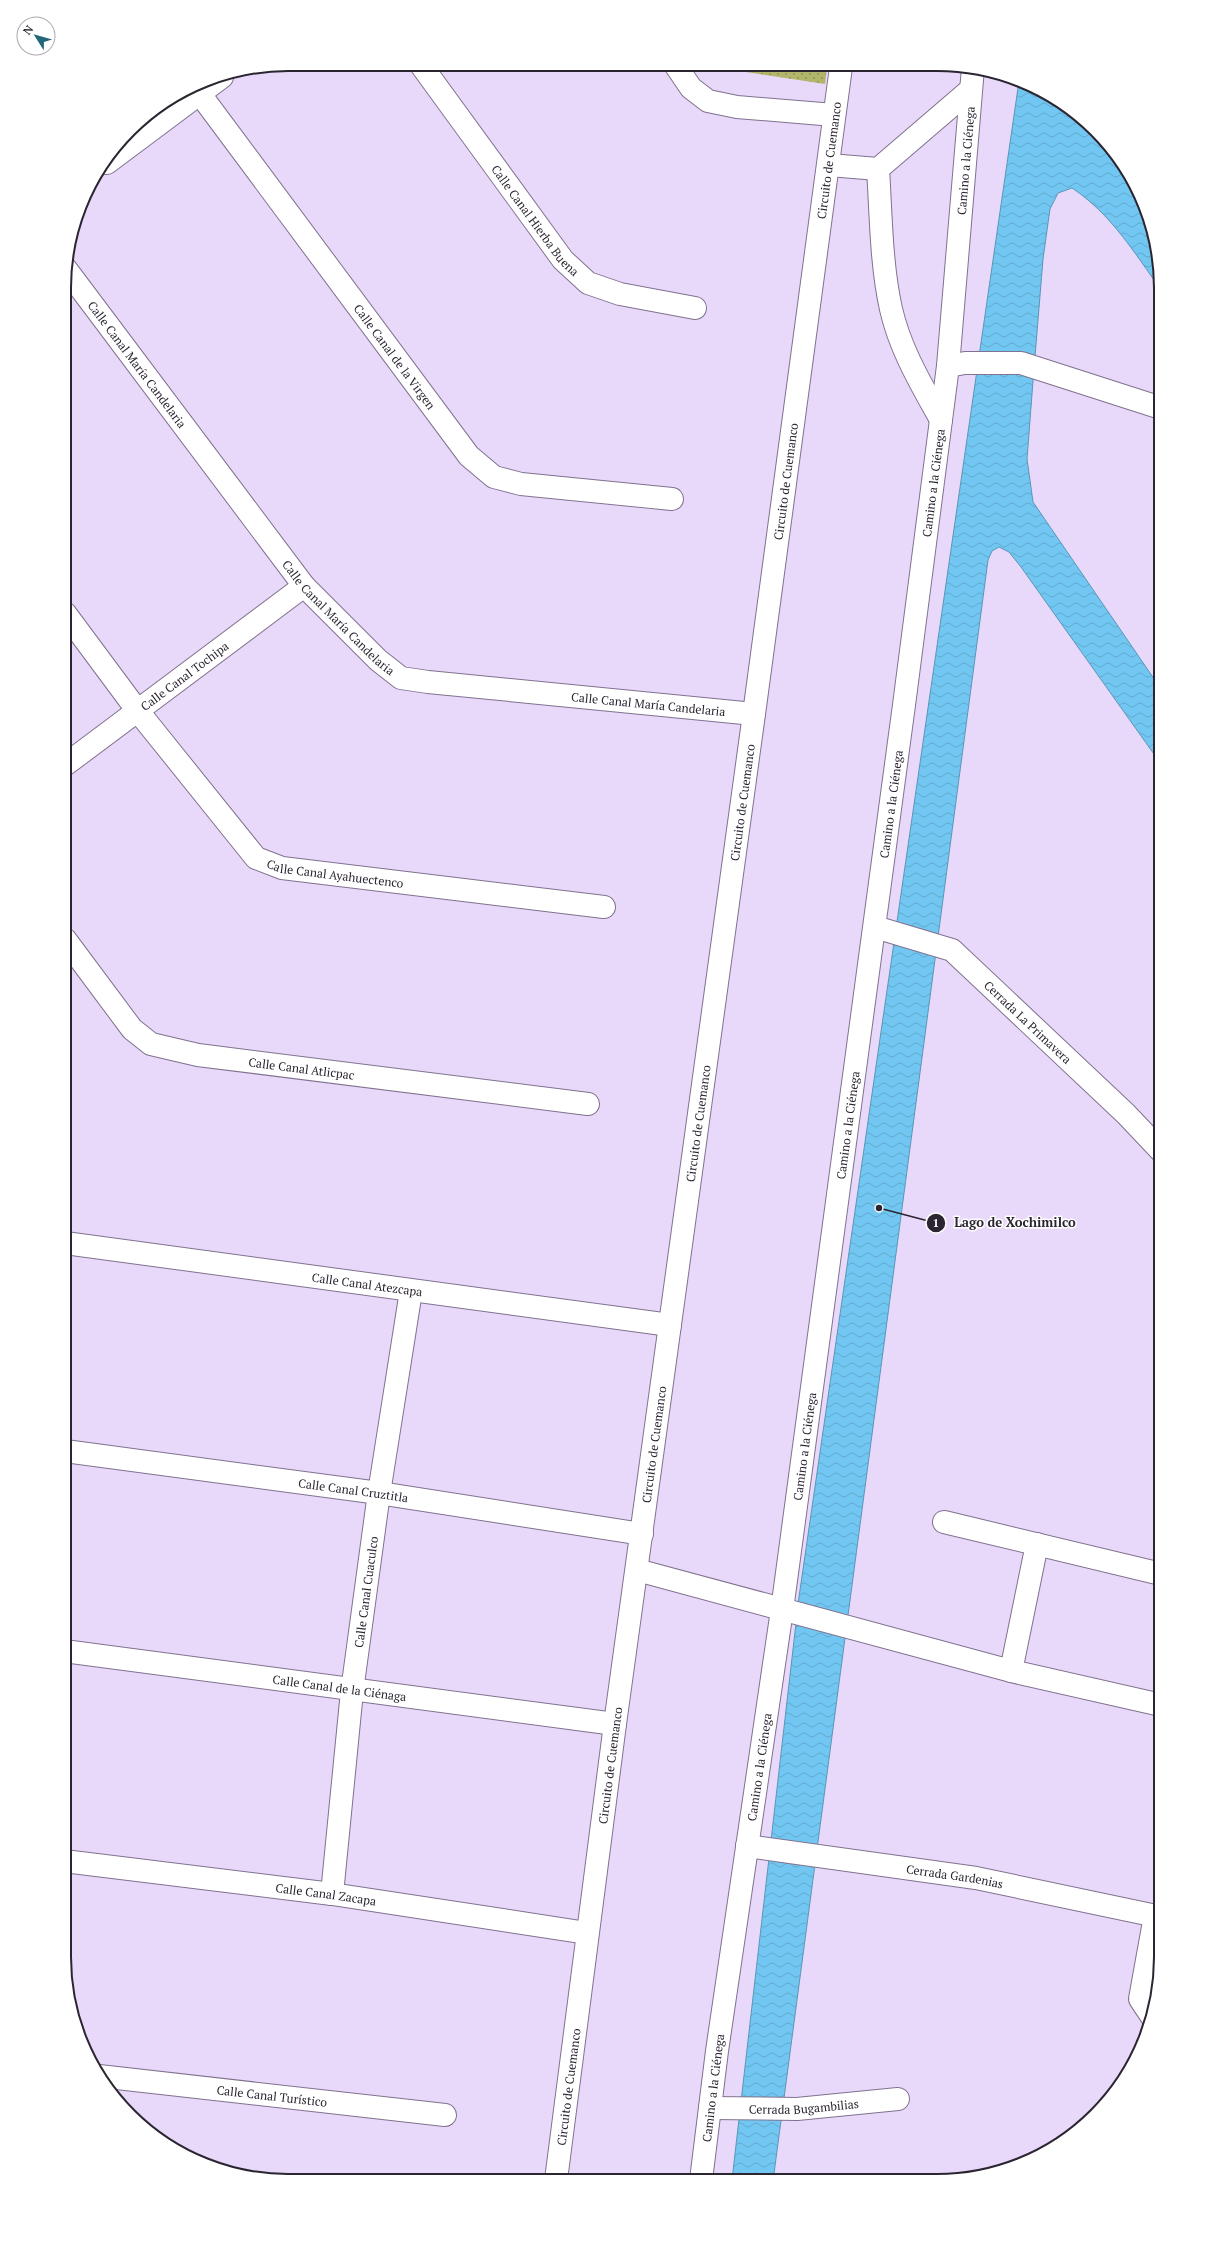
<svg xmlns="http://www.w3.org/2000/svg" width="1225" height="2245" font-family="'PT Serif',serif">
	<style>
		.park { fill: url(#park-dots) }
		.water { fill: url(#water-waves); stroke: #5c96b7 }
		.lines { fill: none; stroke-linecap: round; stroke-linejoin: round }
		.minor-casing { stroke: #80728f; stroke-width: 24 }
		.minor { stroke: #fff; stroke-width: 22 }
		.labels { text-anchor: middle; dominant-baseline: central; stroke-width: 3; stroke-linejoin: round; paint-order: stroke }
		.street-label { font-size: 12px; fill: #2b2531; stroke: #fff }
		.rim { fill: none; stroke: #2b2531; stroke-width: 2 }
		.leader { fill: none; stroke: #2b2531; stroke-width: 1.5 }
		.callout-dot { fill: #2b2531; stroke: #fff; stroke-width: 1.5 }
		.mark-label { font-size: 12px; text-anchor: middle; font-weight: bold; fill: #fff }
		.callout-label { font-size: 13px; text-anchor: middle; font-weight: bold; fill: #2b2531; stroke: #fff; stroke-width: 3; stroke-linejoin: round; paint-order: stroke }
	</style>
	<defs>
		<pattern id="park-dots" width="8" height="8" patternUnits="userSpaceOnUse"><rect width="8" height="8" fill="#b1b66a"/><path d="M2 2h.1M6 6h.1" fill="none" stroke="#909458" stroke-width="1.8" stroke-linecap="round"/></pattern>
		<pattern id="water-waves" width="16" height="10" patternUnits="userSpaceOnUse"><rect width="16" height="10" fill="#71c7f1"/><path d="M0 5q4-4 8 0t8 0" fill="none" stroke="#62abcf"/></pattern>
	</defs>
	<rect width="100%" height="100%" fill="#e8d8f9"/>
	<path class="park" d="M724,67h103l-2,17 -99,-15z"/>
	<path class="water" d="M1019,81l17,6 49,32 38,44 26,53 12,74c-27,-38 -50,-76 -89,-102l-14,5 -8,16 -7,50 -10,122 -6,78 6,43 128,187v75l-140,-197 -12,-15 -10,-5 -7,4 -4,9 -215,1621 -41,-1 67,-583z"/>
	<g class="lines">
		<defs>
			<g id="minor">
				<path id="s1" d="M421,65l142,195 25,23 32,11 75,14"/>
				<path d="M676,66l15,22 17,13 29,6 97,8"/>
				<path id="s2" d="M194,86l275,370 25,21 27,7 151,15"/>
				<path d="M107,163l115,-86"/>
				<path d="M829,165l49,4 92,-79"/>
				<path d="M878,169c3,46 3,95 13,140 9,40 30,75 50,111"/>
				<path id="s3" d="M66,269l238,317 74,74 23,18 27,4 326,32"/>
				<path d="M948,366l17,-3h56l140,45"/>
				<path id="s4" d="M65,613l72,97 119,148 26,10 322,39"/>
				<path id="s5" d="M65,765l239,-179"/>
				<path id="s6" d="M875,927l77,23 174,164 35,37"/>
				<path id="s7" d="M65,939l67,90 19,15 47,11 390,49"/>
				<path id="s8" d="M65,1243l605,82"/>
				<path id="s9" d="M65,1451l314,42 263,41"/>
				<path d="M944,1522l217,52"/>
				<path d="M637,1570l374,101 150,34"/>
				<path id="s10" d="M64,1651l551,73"/>
				<path d="M1011,1671l26,-127"/>
				<path id="s11" d="M747,1846l229,32 185,39"/>
				<path id="s12" d="M64,1861l268,33 255,39"/>
				<path id="s13" d="M332,1894l20,-203 27,-198 32,-202"/>
				<path d="M1152,2017l-12,-18 15,-83"/>
				<path id="s14" d="M99,2076l346,39"/>
				<path id="s15" d="M710,2108l87,1 101,-10"/>
				<path id="s16" d="M556,2180l59,-456 139,-1010 87,-647"/>
				<path id="s17" d="M701,2180l16,-129 65,-441 122,-905 44,-339 25,-298"/>
			</g>
		</defs>
		<use href="#minor" class="minor-casing"/>
		<use href="#minor" class="minor"/>
	</g>
	<g class="labels">
		<g class="street-label">
			<text stroke="none"><textPath href="#s16" startOffset="2038">Circuito de Cuemanco</textPath></text>
			<text stroke="none"><textPath href="#s17" startOffset="2037">Camino a la Ciénega</textPath></text>
			<text stroke="none"><textPath href="#s1" startOffset="193">Calle Canal Hierba Buena</textPath></text>
			<text stroke="none"><textPath href="#s2" startOffset="337">Calle Canal de la Virgen</textPath></text>
			<text stroke="none"><textPath href="#s3" startOffset="119">Calle Canal María Candelaria</textPath></text>
			<text stroke="none"><textPath href="#s16" startOffset="1714">Circuito de Cuemanco</textPath></text>
			<text stroke="none"><textPath href="#s17" startOffset="1713">Camino a la Ciénega</textPath></text>
			<text stroke="none"><textPath href="#s3" startOffset="443">Calle Canal María Candelaria</textPath></text>
			<text stroke="none"><textPath href="#s5" startOffset="149">Calle Canal Tochipa</textPath></text>
			<text stroke="none"><textPath href="#s3" startOffset="779">Calle Canal María Candelaria</textPath></text>
			<text stroke="none"><textPath href="#s16" startOffset="1390">Circuito de Cuemanco</textPath></text>
			<text stroke="none"><textPath href="#s17" startOffset="1389">Camino a la Ciénega</textPath></text>
			<text stroke="none"><textPath href="#s4" startOffset="392">Calle Canal Ayahuectenco</textPath></text>
			<text stroke="none"><textPath href="#s6" startOffset="185">Cerrada La Primavera</textPath></text>
			<text stroke="none"><textPath href="#s7" startOffset="289">Calle Canal Atlicpac</textPath></text>
			<text stroke="none"><textPath href="#s16" startOffset="1066">Circuito de Cuemanco</textPath></text>
			<text stroke="none"><textPath href="#s17" startOffset="1065">Camino a la Ciénega</textPath></text>
			<text stroke="none"><textPath href="#s8" startOffset="305">Calle Canal Atezcapa</textPath></text>
			<text stroke="none"><textPath href="#s16" startOffset="742">Circuito de Cuemanco</textPath></text>
			<text stroke="none"><textPath href="#s17" startOffset="741">Camino a la Ciénega</textPath></text>
			<text stroke="none"><textPath href="#s9" startOffset="291">Calle Canal Cruztitla</textPath></text>
			<text stroke="none"><textPath href="#s13" startOffset="304">Calle Canal Cuaculco</textPath></text>
			<text stroke="none"><textPath href="#s10" startOffset="278">Calle Canal de la Ciénaga</textPath></text>
			<text stroke="none"><textPath href="#s16" startOffset="418">Circuito de Cuemanco</textPath></text>
			<text stroke="none"><textPath href="#s17" startOffset="417">Camino a la Ciénega</textPath></text>
			<text stroke="none"><textPath href="#s11" startOffset="210">Cerrada Gardenias</textPath></text>
			<text stroke="none"><textPath href="#s12" startOffset="264">Calle Canal Zacapa</textPath></text>
			<text stroke="none"><textPath href="#s16" startOffset="94">Circuito de Cuemanco</textPath></text>
			<text stroke="none"><textPath href="#s17" startOffset="93">Camino a la Ciénega</textPath></text>
			<text stroke="none"><textPath href="#s14" startOffset="174">Calle Canal Turístico</textPath></text>
			<text stroke="none"><textPath href="#s15" startOffset="94">Cerrada Bugambilias</textPath></text>
		</g>
	</g>
	<path d="M0 0H1225V2245H0ZM288 71H937A217 217 0 0 1 1154 288V1957A217 217 0 0 1 937 2174H288A217 217 0 0 1 71 1957V288A217 217 0 0 1 288 71Z" fill="#fff" fill-rule="evenodd"/>
	<path class="rim" d="M288 71H937A217 217 0 0 1 1154 288V1957A217 217 0 0 1 937 2174H288A217 217 0 0 1 71 1957V288A217 217 0 0 1 288 71Z"/>
	<path class="leader" d="M879 1208L936 1223"/>
	<g class="callout-dot">
		<circle cx="879" cy="1208" r="4"/>
		<circle cx="936" cy="1223" r="10"/>
	</g>
	<g class="mark-label">
		<text x="936" y="1227">1</text>
	</g>
	<g class="callout-label">
		<text x="1015" y="1227">Lago de Xochimilco</text>
	</g>
	<g transform="translate(36 36) rotate(307)"><circle r="19" fill="#ffffff" stroke="#aaa8ad"/>
	<path d="M0-3L7 15L0 10L-7 15Z" fill="#246779"/>
	<text y="-6" font-size="11" font-weight="bold" text-anchor="middle" fill="#2b2531">N</text>
	</g>
</svg>
